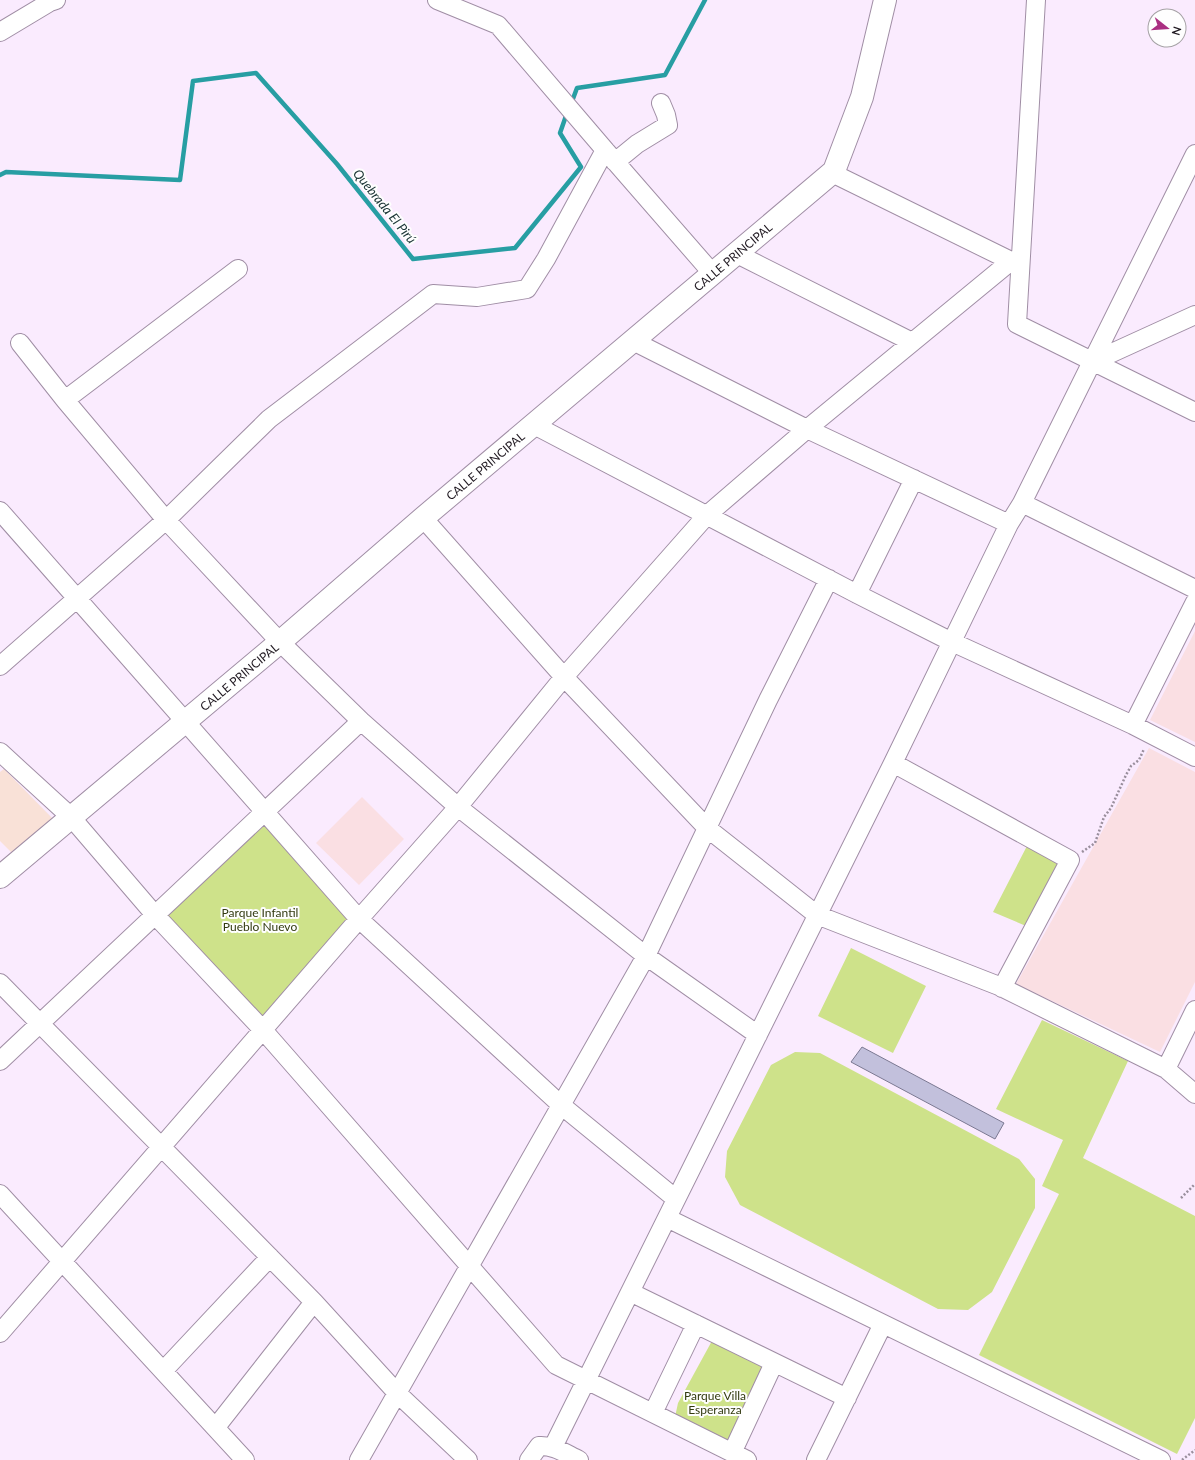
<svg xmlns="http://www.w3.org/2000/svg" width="1195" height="1460" font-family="Lato,sans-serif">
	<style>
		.commercial { fill: #f9e1d7 }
		.education { fill: #fadfe3 }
		.green { fill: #cee28a }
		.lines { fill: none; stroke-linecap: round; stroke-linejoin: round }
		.stream { stroke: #279ea3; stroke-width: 4.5 }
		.building { fill: #c2c0dc; stroke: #7b7992 }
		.minor-casing { stroke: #a08ea5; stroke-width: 20 }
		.major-casing { stroke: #a08ea5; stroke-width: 24 }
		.path { stroke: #9a8f9d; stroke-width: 2.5; stroke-dasharray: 2 2; stroke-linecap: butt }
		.minor { stroke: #fff; stroke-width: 18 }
		.major { stroke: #fff; stroke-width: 22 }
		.labels { text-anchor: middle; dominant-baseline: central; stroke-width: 4; stroke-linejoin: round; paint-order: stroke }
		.street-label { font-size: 12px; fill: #1f1820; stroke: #fefefe }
		.park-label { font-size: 12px; fill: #333b11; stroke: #fefefe }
		.water-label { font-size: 13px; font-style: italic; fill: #20393a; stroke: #fefefe }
	</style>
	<rect width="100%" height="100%" fill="#faebfe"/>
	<path class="commercial" d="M4,769l51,52 -41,34 -14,-14v-69z"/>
	<path class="education" d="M1195,631v111l-45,-22z
		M1149,748l46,24v210l-35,70 -144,-68z
		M362,797l42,42 -45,46 -43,-42z"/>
	<path class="green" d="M265,811l94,108 -96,111 -108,-115z
		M1028,844l34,17 -36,65 -33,-14z
		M851,948l75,38 -33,67 -75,-37z
		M1042,1020l86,41 -45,97 112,58v202l-18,36 -198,-99 80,-161 -17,-8 21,-46 -67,-31z
		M795,1052l25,1 199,106 16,20v29l-43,84 -24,18 -30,-1 -198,-104 -15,-28 2,-26 44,-86z
		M713,1339l54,26 -37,81 -55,-29 3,-14z"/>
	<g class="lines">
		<path class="stream" d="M571,104l6,-16 88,-13 40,-75
			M0,175l6,-3 174,8 13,-99 63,-8 81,91 76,95 102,-11 66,-81 -21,-34 7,-20"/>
	</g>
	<path class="building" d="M862,1047l142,76 -9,16 -144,-77z"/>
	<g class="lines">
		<defs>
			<path id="minor" d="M437,0l61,25 107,125 108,124
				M1036,0l-19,324 178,88
				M0,32l50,-30 6,-2
				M615,162l22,-18 31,-19 -2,-10 -5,-12
				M832,173l179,88
				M737,254l175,88
				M633,341l174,88 202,95
				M20,343l45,57 101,120 114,122 81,79 97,86 188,149 112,79
				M1092,362l103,-47
				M65,400l173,-131
				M534,425l323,169 95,48 181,83 62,32
				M1022,503l173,86
				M0,511l359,408 202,186 115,94
				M423,518l141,159 143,151 110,87 182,71 167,83 29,25
				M857,594l57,-115
				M0,666l166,-146 103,-101 164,-125 44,3 50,-8 19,-30 59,-109
				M1133,725l62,-123
				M0,752l71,65 84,98 108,115 293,335 191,95
				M893,763l177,97 -68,128
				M0,983l314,319 83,91 71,67
				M0,1061l361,-340
				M1166,1069l29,-59
				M0,1194l245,266
				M667,1218l494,242
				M630,1292l217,106
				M0,1333l359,-414 99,-112 106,-130 143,-162 100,-86 204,-168 9,-1
				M164,1370l106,-113
				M653,1413l43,-89
				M216,1427l98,-125
				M553,1447l340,-684 116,-239 13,-21 173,-349
				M732,1453l42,-90
				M359,1460l287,-504 122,-256 61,-121
				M529,1460l10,-14c15,-1 27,8 40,14
				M816,1460l67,-136"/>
			<g id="major">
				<path id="s1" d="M0,877l280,-235 143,-124 411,-347 28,-74 23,-97"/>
			</g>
		</defs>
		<use href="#minor" class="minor-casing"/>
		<use href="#major" class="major-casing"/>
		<path class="path" d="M1082,852l13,-9 9,-26 7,-9 15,-33 5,-9 8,-6 5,-11
			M1181,1198l14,-14
			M1182,1460l13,-10"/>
		<use href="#minor" class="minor"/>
		<use href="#major" class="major"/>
	</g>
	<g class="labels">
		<g class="street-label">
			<text stroke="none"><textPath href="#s1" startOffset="960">CALLE PRINCIPAL</textPath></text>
			<text stroke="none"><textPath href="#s1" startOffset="636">CALLE PRINCIPAL</textPath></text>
			<text stroke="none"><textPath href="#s1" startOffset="312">CALLE PRINCIPAL</textPath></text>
		</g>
		<g class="park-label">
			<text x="260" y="912">Parque Infantil<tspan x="260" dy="14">Pueblo Nuevo</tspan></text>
			<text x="715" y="1395">Parque Villa<tspan x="715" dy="14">Esperanza</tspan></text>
		</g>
		<g class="water-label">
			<text transform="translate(385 206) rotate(51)">Quebrada El Pirú</text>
		</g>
	</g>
	<g transform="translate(1167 28) rotate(107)"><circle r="19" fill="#fefefe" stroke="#a5a2a5"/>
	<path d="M0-3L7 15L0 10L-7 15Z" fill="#aa2f82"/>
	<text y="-6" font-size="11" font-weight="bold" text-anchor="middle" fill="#1f1820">N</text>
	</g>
</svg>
